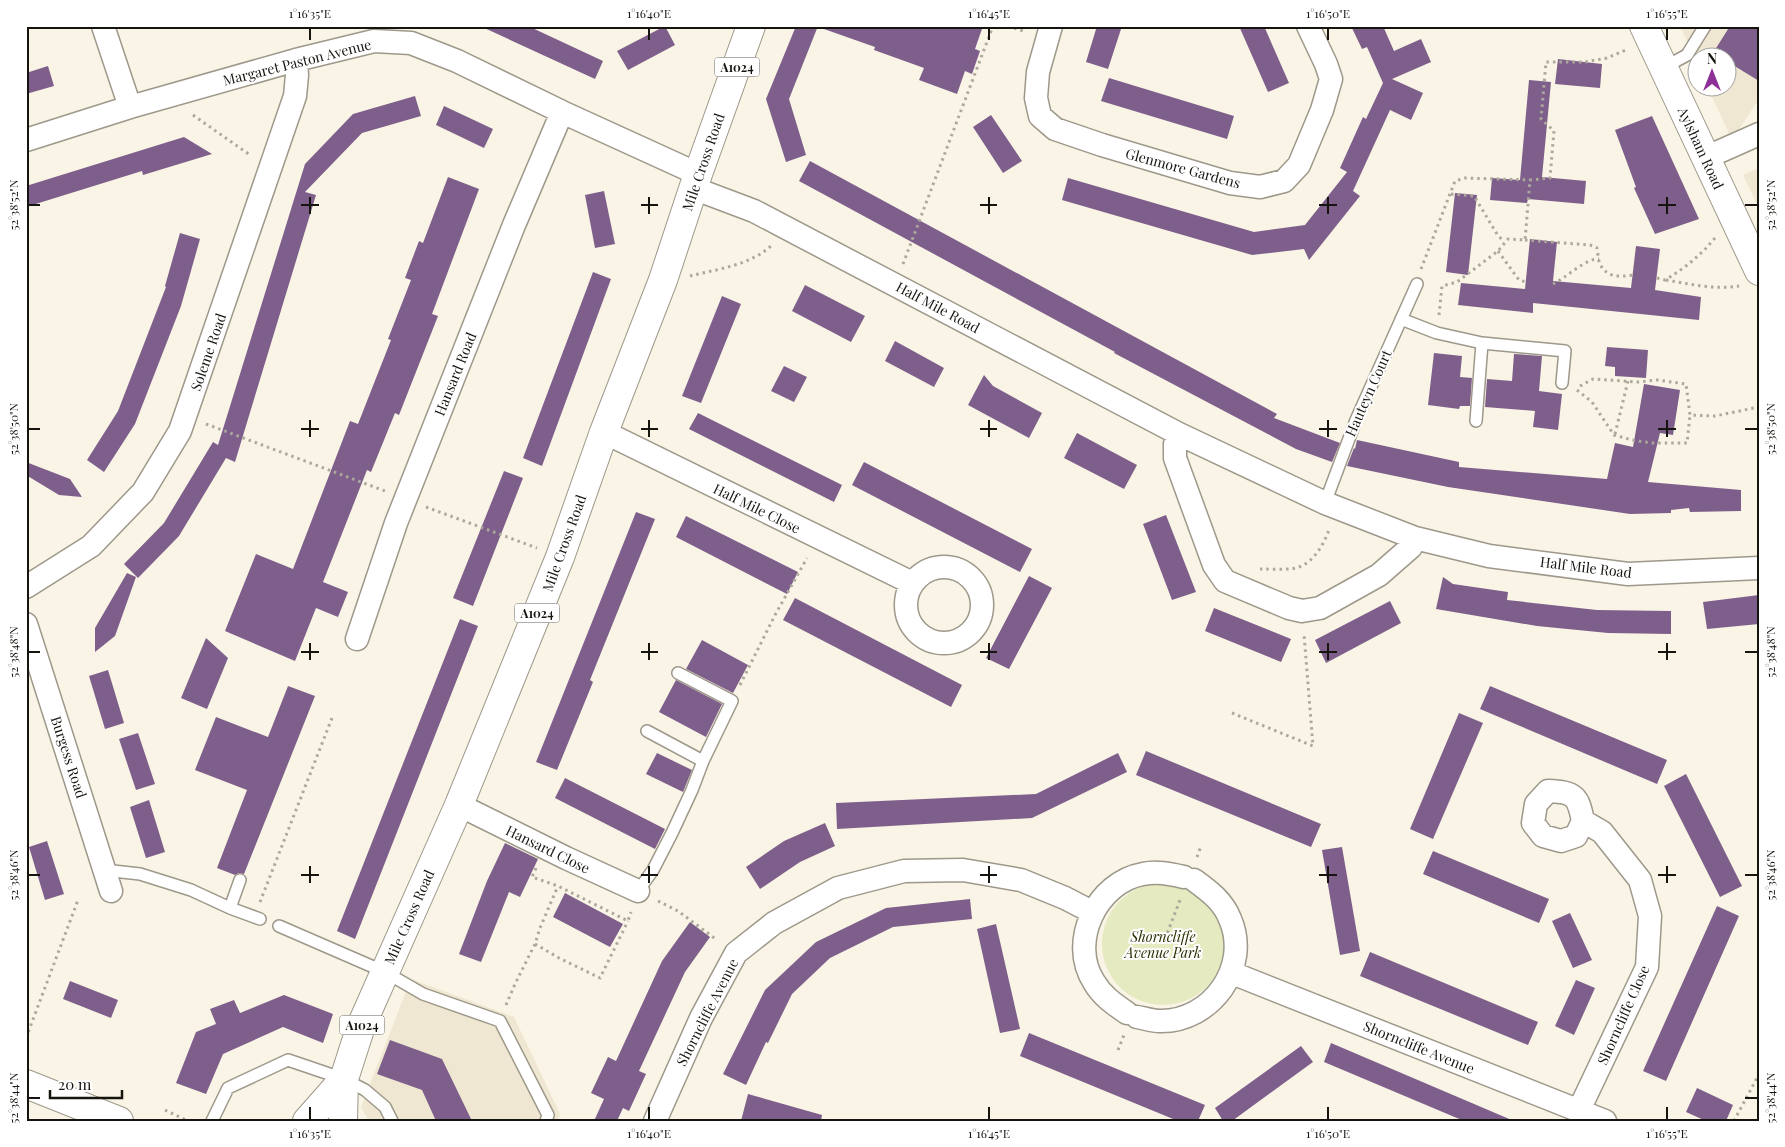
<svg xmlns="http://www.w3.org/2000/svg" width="1785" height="1147" font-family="'Playfair Display',serif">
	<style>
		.built { fill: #efe7d1 }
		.green { fill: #e6eac0 }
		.building { fill: #7e5f8b }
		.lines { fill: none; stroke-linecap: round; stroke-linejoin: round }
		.lane-casing { stroke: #9d988a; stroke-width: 14 }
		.street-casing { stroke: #9d988a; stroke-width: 25 }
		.primary-casing { stroke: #9d988a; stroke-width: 30 }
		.path { stroke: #aca89c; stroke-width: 3; stroke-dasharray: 2.5 4; stroke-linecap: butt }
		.lane { stroke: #fff; stroke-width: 11 }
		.street { stroke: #fff; stroke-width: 22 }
		.primary { stroke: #fff; stroke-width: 28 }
		.ticks { fill: none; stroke: #16140f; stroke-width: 2 }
		.labels { text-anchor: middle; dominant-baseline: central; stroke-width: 4; stroke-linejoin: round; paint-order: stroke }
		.shield { fill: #fff; stroke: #5c5a57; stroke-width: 1 }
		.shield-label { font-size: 12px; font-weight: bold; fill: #16140f }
		.street-label { font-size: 14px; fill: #16140f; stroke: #fff }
		.park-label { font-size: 14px; font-style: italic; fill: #2c2e01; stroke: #fff }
		.neatline { fill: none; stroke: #16140f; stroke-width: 2 }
		.ticks-label { font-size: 12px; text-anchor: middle; fill: #16140f }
	</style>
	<rect width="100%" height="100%" fill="#f9f4e5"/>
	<path class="built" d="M1680,26h79v73l-27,41 -24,-52h20v-30h-30l-1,5z
		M1759,168v41l-16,-34z
		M411,979l103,38 46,97 -2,7h-189l-8,-14z"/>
	<path class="green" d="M1102 944a61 61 0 1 1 122 0a61 61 0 1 1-122 0Z"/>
	<path class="building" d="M480,26h48l75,35 -8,18z
		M665,26l10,19 -47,25 -11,-19z
		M796,26h22l-29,73 17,56 -20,7 -20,-63z
		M824,26h159l-8,23 5,2 -8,23 -7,-3 -8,23 -38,-14 5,-12 -50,-18 1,-3 -51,-18z
		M1097,26h25l-14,43 -22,-7z
		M1239,26h25l25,57 -21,9z
		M1351,26h32l11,25 27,-12 10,23 -39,17 31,14 -12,27 -21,-10 -37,81 7,5 -51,64 -5,-11 -52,6 -190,-55 6,-22 186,54 51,-7 42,-53 -7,-4 23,-51 3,2 17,-36 -16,-36 -5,2z
		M1730,26h29v55l-31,-19v-4h-7l-8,-5z
		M1558,59l44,5 -2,24 -45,-4z
		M48,66l6,20 -28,8v-21z
		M1109,78l125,38 -7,23 -126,-38z
		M1529,80l22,2 -9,95 44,4 -2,23 -56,-5 -1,4 -37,-3 2,-22 28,2z
		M415,96l6,20 -59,17 -57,59 11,3 -81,267 -9,-4 -47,78 -41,42 -14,-14 40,-41 49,-81 5,3 87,-281 48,-50z
		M444,106l49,23 -9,19 -48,-23z
		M991,115l31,46 -19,12 -30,-46z
		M1652,116l47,103 -44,15 -21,-46 2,-1 -21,-57z
		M184,137l28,17 -69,21 -1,-4 -116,36v-21z
		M810,161l467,253 -3,4 66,25 -8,19 -36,-13 -182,-96 1,-1 -316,-171z
		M448,177l31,12 -47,125 6,2 -39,99 -4,-2 -24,59 -4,-2 -44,112 25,10 -10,25 -22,-9 -21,53 -70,-30 31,-77 37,15 57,-148 8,3 33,-84 -3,-1 23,-59 -6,-2 14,-37 4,2z
		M604,191l11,53 -20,4 -10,-53z
		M1455,193l22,2 -9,80 -22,-3z
		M180,233l20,6 -19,67 -46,118 -31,48 -17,-12 31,-49 48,-124 -1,-1z
		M1530,239l27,3 -4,39 78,7 5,-42 24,3 -5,41 46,7 -2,23 -166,-17v10l-75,-8 3,-22 64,6z
		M593,272l18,7 -69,187 -19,-8z
		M805,285l60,31 -14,26 -59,-31z
		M722,296l19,8 -40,99 -19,-7z
		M895,341l49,27 -10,19 -49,-26z
		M1607,347l41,3 -2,28 -31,-2v-9l-10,-1z
		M1434,353l28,3 -2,21 12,1 -2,28h-10l-1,3 -31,-4z
		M1514,354l28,2 -3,35 23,3 -4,36 -25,-3 2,-16 -50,-4 2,-28 25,2z
		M784,366l23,11 -13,25 -23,-11z
		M984,375l9,11 49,27 -13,25 -61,-33z
		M1644,384l36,6 -7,45 -13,-2 -12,49 93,8v21l-51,1 -1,-4 -18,2v3l-41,1 -182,-27 -101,-21 7,-18 1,1 2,-9 102,22v5l148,12 8,-36 18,4z
		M698,413l144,72 -8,17 -145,-73z
		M1077,433l60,32 -13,24 -60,-31z
		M26,462l44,17 12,18 -23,-2 -33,-20z
		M864,462l168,87 -12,23 -168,-87z
		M504,471l19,7 -50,128 -20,-8z
		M636,512l19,7 -65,161 3,2 -36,88 -21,-8z
		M1166,515l30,77 -24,8 -29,-76z
		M686,516l112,56 -11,22 -111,-57z
		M127,573l9,4 -21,59 -20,16v-24z
		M1029,576l23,12 -43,81 -23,-11z
		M1443,577l10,7 55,8 -1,8 90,10 74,1v23l-63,-1 -71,-7 -101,-17z
		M1759,595v29l-52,5 -4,-27z
		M795,598l167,87 -11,22 -168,-87z
		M1390,601l11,22 -75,40 -11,-23z
		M1214,608l77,31 -10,23 -76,-31z
		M460,619l18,7 -123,313 -18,-8z
		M206,638l22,20 -21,51 -26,-11z
		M702,640l46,25 -15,28 -47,-24z
		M108,670l16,53 -19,6 -16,-53z
		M676,680l46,24 -16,33 -47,-25z
		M288,686l27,10 -71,178 -5,-1 -4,2 -18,-7 30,-78 -52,-20 21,-53 52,20z
		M1490,686l177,74 -10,24 -177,-75z
		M1459,713l24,10 -50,116 -23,-10z
		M138,733l17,51 -19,6 -17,-51z
		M1146,751l175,73 -10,23 -175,-72z
		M657,753l35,17 -9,22 -37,-18z
		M1118,753l9,19 -95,46 -195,11 -1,-26 200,-9z
		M1686,774l56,112 -22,11 -56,-111z
		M565,778l100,51 -10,20 -100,-51z
		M149,800l16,52 -19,6 -16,-51z
		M825,823l10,23 -35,16 -40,27 -14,-22 38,-26z
		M47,841l17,53 -19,6 -16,-53z
		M505,843l33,16 -18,38 -11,-5 -28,70 -22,-8 28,-73z
		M1342,847l18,104 -20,4 -18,-105z
		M1433,851l116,48 -10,24 -116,-49z
		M565,893l58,31 -13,23 -57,-30z
		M970,899l2,20 -79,8 -63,31 -38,36 -24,49 -2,-1 -20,43 -23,-11 42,-84 51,-48 70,-34z
		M1717,906l22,10 -73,165 -23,-10z
		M1570,913l22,47 -19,8 -21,-47z
		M690,922l20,15 -25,35 -46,99 7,3 -17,37 -6,-3 -6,13h-23l10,-22 -13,-6 17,-36 8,4 46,-100z
		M996,924l24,105 -20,4 -23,-104z
		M1370,952l168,70 -10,23 -168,-69z
		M1576,980l19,8 -21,47 -19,-9z
		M70,981l48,19 -7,18 -48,-19z
		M284,995l49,19 -10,29 -40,-16 -60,27 -17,40 -30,-11 20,-51 20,-8 -6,-15 24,-9 6,13z
		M1029,1033l176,72 -7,16h-20l-158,-65z
		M390,1040l52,19 30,62h-36l-14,-31 -45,-16z
		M1331,1043l183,78h-50l-140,-59z
		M1301,1046l12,16 -81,59h-9l-8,-13z
		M1697,1088l36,17 -7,16h-20l-20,-9z
		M748,1094l74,21 -1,6h-80z"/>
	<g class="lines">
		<defs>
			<path id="lane" d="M1663,68l24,-13 18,-29
				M1401,319l36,14 45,10 -6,78
				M1482,343l83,8 -3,32
				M1325,503l31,-83 61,-136
				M647,731l56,30
				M104,870l36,4 51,16 39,18
				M240,880l-10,28 30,11
				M638,891l15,-21 19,-37 20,-43 11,-29 29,-60 -54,-28
				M279,926l106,46 38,22 77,27 48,94 -2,6
				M212,1121l16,-33 60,-28 56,19 21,11 20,17 7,14"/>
			<path id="street" d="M103,26l27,81
				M1051,26l-13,46 -2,26 4,18 15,13 47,16 128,38 30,4 24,-6 15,-16 23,-55 9,-31 -5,-15 -18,-38
				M26,140l104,-33 166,-47 78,-19 37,2 46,18 105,51 136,62
				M1705,158l54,-24
				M693,188l61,23 425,223 146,69 90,35 74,18 139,18 131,-6
				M604,432l308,151
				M1179,434l-4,10v14l39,107 11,16 64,27 13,3 18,-3 59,-33 32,-28 4,-9
				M906 605a38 38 0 1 1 76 0a38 38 0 1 1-76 0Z
				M26,587l65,-41 52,-54 37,-61 115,-335 2,-21 -1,-15
				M26,624l85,267
				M357,639l39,-116 118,-298 48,-113
				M459,805l107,53 72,33
				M1232,973l373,148
				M1127,1013c-13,-9 -25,-17 -33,-31 -26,-40 3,-100 49,-108 14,-3 27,0 41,3
				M1137,1017c7,1 15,4 23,4 51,1 91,-54 70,-102 -7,-18 -21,-28 -36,-39
				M1579,1110l68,-143 3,-51 -10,-36 -38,-48 -19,-11c-5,-25 -8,-29 -35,-30l-12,13 -3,19 10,13 18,5 15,-5 7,-15
				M655,1121l46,-103 35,-65 38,-30 64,-35 66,-17 59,-1 58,10 44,18 27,14"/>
			<path id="primary" d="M1644,26l115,245
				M26,1084l93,37
				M307,1121l37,-42
				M343,1121l1,-42 17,-53 98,-221 101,-248 44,-125 59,-152 35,-106 53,-148"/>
		</defs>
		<use href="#lane" class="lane-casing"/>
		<use href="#street" class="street-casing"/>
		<use href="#primary" class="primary-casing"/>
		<path class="path" d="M1008,26l18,6
			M193,115l57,40
			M1451,194l23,2 23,38 7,8
			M1525,240l65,5 7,3c1,5 1,12 3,16 7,14 20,13 33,11
			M1498,251l21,29 7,2
			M903,264l90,-238
			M1421,269l34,-88 10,-3 65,2
			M690,276c28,-7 61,-11 82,-31
			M1657,278l8,2c20,-12 35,-24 50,-42
			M1666,280c24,4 48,10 73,6
			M1553,284c13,-6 33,-26 46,-25
			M1439,315l3,-29 15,-4 41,-31 10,-12 17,1 5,-60 20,-2 4,-47 -13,-12 5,-57h39l22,-4 21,-9
			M1580,386l13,-7 45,3 19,-2 29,4 4,31 25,1 44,-9
			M1577,390l15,12 22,33 18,5 20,3h35l3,-28
			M206,424l179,67
			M1615,434l13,-53
			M426,507l111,41
			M1260,569c11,0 25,1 36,-1 18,-5 27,-23 33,-38
			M740,685l35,-70 32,-57
			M1232,713l81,33 -9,-112
			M1197,857l4,-11
			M536,868l-4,9 26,9 70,35 3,-9
			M658,901l20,10 39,29
			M260,902l72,-184
			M1165,939l15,-39
			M535,944l24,14 41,20 28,-57
			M506,1005l9,-21 20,-40 5,-16 18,-42
			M26,1038l52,-138
			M1118,1050l6,-15
			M165,1110l23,11
			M1734,1121l25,-47"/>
		<use href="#lane" class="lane"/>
		<use href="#street" class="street"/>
		<use href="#primary" class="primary"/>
	</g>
	<path class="ticks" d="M310,28v12M649,28v12M989,28v12M1328,28v12M1667,28v12M310,197v17M649,197v17M989,197v17M1328,197v17M1667,197v17M28,205h12M301,205h18M641,205h17M980,205h17M1319,205h18M1658,205h18M1745,205h13M310,420v17M649,420v17M989,420v17M1328,420v17M1667,420v17M28,429h12M301,429h18M641,429h17M980,429h17M1319,429h18M1658,429h18M1745,429h13M310,643v17M649,643v17M989,643v17M1328,643v17M1667,643v17M28,652h12M301,652h18M641,652h17M980,652h17M1319,652h18M1658,652h18M1745,652h13M310,866v17M649,866v17M989,866v17M1328,866v17M1667,866v17M28,875h12M301,875h18M641,875h17M980,875h17M1319,875h18M1658,875h18M1745,875h13M28,1098h12M1745,1098h13M310,1107v13M649,1107v13M989,1107v13M1328,1107v13M1667,1107v13"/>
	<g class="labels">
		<g class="shield">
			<rect x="714.5" y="57.5" width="45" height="19" rx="4"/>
			<rect x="514.5" y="603.5" width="45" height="19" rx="4"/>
			<rect x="339.5" y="1015.5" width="45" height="19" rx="4"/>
		</g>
		<g class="shield-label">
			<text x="737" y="67">A1024</text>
			<text x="537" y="613">A1024</text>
			<text x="362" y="1025">A1024</text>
		</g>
		<g class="street-label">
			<text transform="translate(297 62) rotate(-14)">Margaret Paston Avenue</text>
			<text transform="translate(1701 148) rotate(65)">Aylsham Road</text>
			<text transform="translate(703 162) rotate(-71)">Mile Cross Road</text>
			<text transform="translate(1183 168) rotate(15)">Glenmore Gardens</text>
			<text transform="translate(938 307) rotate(28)">Half Mile Road</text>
			<text transform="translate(208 352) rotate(-71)">Soleme Road</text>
			<text transform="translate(455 374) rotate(-68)">Hansard Road</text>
			<text transform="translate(1368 393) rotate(-66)">Hauteyn Court</text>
			<text transform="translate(757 508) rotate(26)">Half Mile Close</text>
			<text transform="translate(564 543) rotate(-70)">Mile Cross Road</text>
			<text transform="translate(1586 567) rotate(7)">Half Mile Road</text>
			<text transform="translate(69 757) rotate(72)">Burgess Road</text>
			<text transform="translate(548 849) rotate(26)">Hansard Close</text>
			<text transform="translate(409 917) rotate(-66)">Mile Cross Road</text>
			<text transform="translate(707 1012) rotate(-63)">Shorncliffe Avenue</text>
			<text transform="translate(1623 1015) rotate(-66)">Shorncliffe Close</text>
			<text transform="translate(1419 1047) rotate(22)">Shorncliffe Avenue</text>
		</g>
		<g class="park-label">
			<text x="1163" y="936">Shorncliffe<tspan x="1163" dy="16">Avenue Park</tspan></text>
		</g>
	</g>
	<rect width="1785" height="1147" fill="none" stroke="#ffffff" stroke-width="55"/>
	<g transform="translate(1712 72)"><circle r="24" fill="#ffffff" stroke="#a2a19f"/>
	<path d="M0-4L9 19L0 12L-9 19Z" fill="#8f2f98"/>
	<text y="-8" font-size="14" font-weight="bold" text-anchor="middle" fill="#16140f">N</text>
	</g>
	<path d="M50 1090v8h72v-8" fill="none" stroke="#16140f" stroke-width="2.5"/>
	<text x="58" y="1090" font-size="15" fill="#16140f" stroke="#ffffff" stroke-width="4" paint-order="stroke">20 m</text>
	<rect x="28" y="28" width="1730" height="1092" class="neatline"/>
	<g class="ticks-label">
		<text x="310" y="18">1°16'35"E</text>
		<text x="649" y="18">1°16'40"E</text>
		<text x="989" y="18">1°16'45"E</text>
		<text x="1328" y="18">1°16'50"E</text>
		<text x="1667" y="18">1°16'55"E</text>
		<text transform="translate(14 205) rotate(-90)" y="4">52°38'52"N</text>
		<text transform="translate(1771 205) rotate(-90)" y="4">52°38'52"N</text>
		<text transform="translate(14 429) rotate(-90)" y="4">52°38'50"N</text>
		<text transform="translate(1771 429) rotate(-90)" y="4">52°38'50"N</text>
		<text transform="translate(14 652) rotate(-90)" y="4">52°38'48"N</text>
		<text transform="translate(1771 652) rotate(-90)" y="4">52°38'48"N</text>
		<text transform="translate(14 875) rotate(-90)" y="4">52°38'46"N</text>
		<text transform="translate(1771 875) rotate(-90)" y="4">52°38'46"N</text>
		<text transform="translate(14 1098) rotate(-90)" y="4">52°38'44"N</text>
		<text transform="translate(1771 1098) rotate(-90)" y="4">52°38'44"N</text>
		<text x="310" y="1138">1°16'35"E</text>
		<text x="649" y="1138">1°16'40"E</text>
		<text x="989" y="1138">1°16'45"E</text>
		<text x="1328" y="1138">1°16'50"E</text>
		<text x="1667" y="1138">1°16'55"E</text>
	</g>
</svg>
